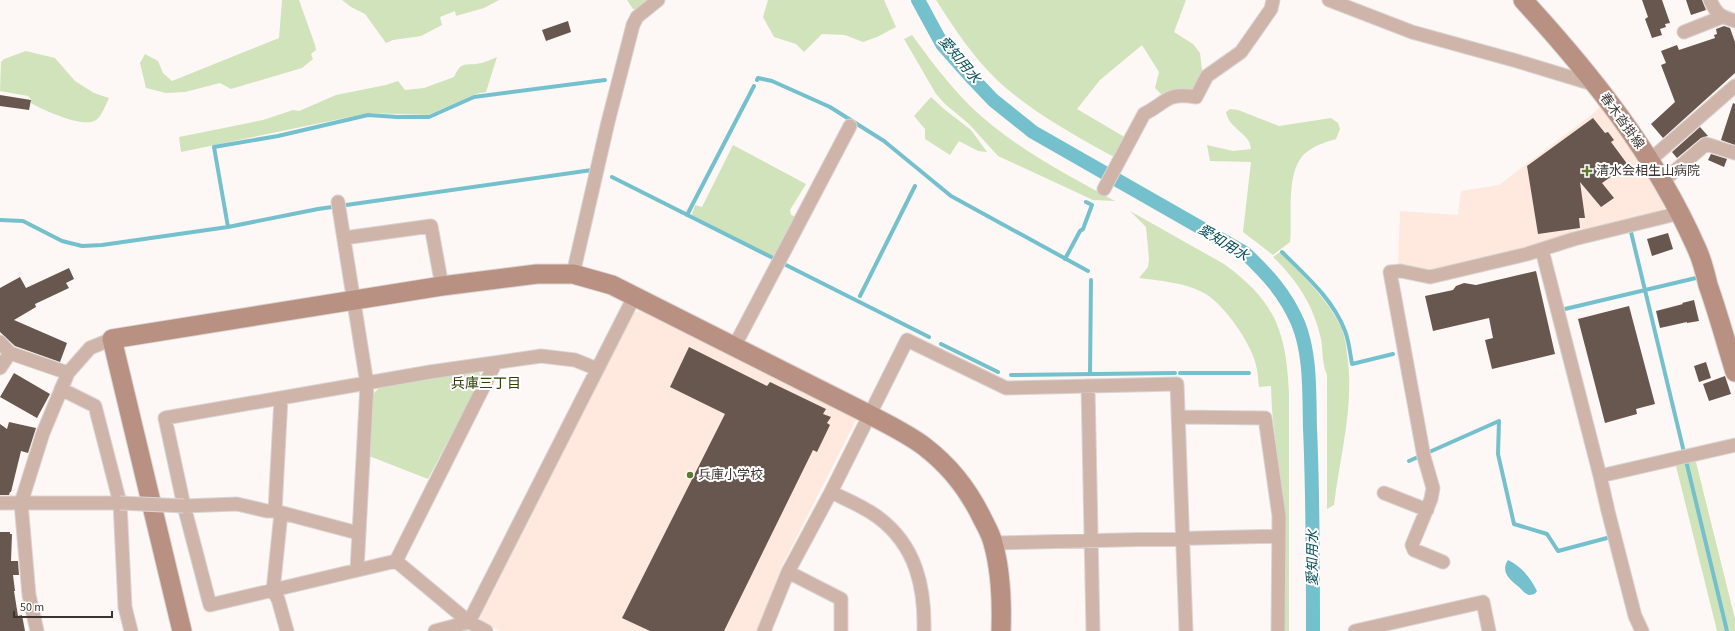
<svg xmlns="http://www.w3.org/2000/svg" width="1735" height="631" font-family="'Source Sans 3','Noto Sans JP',sans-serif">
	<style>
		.built { fill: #ffe8dd }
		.green { fill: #d1e3ba }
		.water { fill: #75c0cd }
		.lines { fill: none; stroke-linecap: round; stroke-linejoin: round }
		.stream { stroke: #75c0cd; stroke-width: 4 }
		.canal { stroke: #75c0cd; stroke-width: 14 }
		.building { fill: #68574e }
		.street-casing { stroke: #dad5d2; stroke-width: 15 }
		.secondary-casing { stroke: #dad5d2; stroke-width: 21 }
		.street { stroke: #cfb4aa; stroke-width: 13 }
		.secondary { stroke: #b89183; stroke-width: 19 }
		.street-bridge-casing { stroke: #dad5d2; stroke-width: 15; stroke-linecap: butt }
		.street-bridge { stroke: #cfb4aa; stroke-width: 13 }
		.poi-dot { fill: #5f792c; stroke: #fff; stroke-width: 1.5 }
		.labels { text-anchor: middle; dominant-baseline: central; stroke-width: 4; stroke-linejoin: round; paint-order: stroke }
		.street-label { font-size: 13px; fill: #3b332f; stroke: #fff }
		.poi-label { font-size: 13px; fill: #3b332f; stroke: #fff; text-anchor: start }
		.water-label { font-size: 14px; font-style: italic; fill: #054c55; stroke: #fff }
		.neighbourhood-label { font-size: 14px; fill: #2f3f07; stroke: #fff }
	</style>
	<rect width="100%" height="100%" fill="#fdf8f6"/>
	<path class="built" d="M1602,104l42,64 22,38 -4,5 -138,38 -93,22 -33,-5 2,-55 58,4 3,-24 38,-6 95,-72z
		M640,311l217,107 -74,146 -25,67h-258l-19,-9 -1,-5 153,-304z"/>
	<path class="green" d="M282,0h17l16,45 1,5 -5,4 2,5 -11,9 -71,21 -11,-6 -35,9 -19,1 -20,-5 -6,-25 5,-9 13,7 5,12 9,8 107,-43z
		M342,0h157l-15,8 -28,8 -1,-5 -15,6 2,8 -21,11 -28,4 -7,3 -21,-29 -14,-7z
		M627,0h27l-15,9h-6z
		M768,0h116l12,27 -19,10 -14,5 -18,-7 -23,-1 -18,18 -8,-8 -22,-7 -11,-20z
		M936,0h250l-12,32 19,12 7,9 3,25 -8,15 -27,3 -6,-1 -7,-7 4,-16 -17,-27 -42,35 -23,29 51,30 -12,19c-39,-21 -87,-48 -119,-78 -24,-23 -43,-52 -61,-80z
		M912,35c24,33 49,66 81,91 36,29 81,53 122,75l-22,-1 -95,-44 -29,-32 -24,-20 -9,-10 -32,-55z
		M26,51l29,7 20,23 19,12 15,5c-3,6 -7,18 -13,22 -12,9 -53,-10 -65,-17v-4l-3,-3 -28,-5 1,-29 3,-3z
		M497,57l-11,35 -10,2 -48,21 -59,-2 -188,39 -2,-15 84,-17 30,-10 6,1 37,-16 50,-10 12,-4 7,9 19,-2 30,-11c7,-14 7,-12 22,-13 8,-1 14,-4 21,-7z
		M931,97l13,12 27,21 16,22 -9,-1 -19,-10 -9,14 -25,-16v-10l-11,-13z
		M1230,109l8,1 41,16 52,-8 7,5 2,6 -4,10c-10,3 -20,6 -28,12 -24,17 -15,65 -18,91l-17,13 -30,-23 8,-70 -41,-1 -3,-16 26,6 18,-2c-1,-3 -1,-7 -3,-9 -7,-10 -19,-14 -22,-28z
		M733,145l73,39 -16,26 1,5 6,2 -22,41 -83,-43 3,-10 7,2z
		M1130,211l94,53c51,37 62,67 65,128v239h-4l-1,-118 -12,-103 -1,-24 -12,1c-1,-7 -1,-15 -3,-22 -5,-22 -33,-63 -54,-73 -19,-10 -42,-11 -63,-14l9,-11 1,-8 -3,-32z
		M1280,252c22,23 47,46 61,75 4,9 5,18 6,27 8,50 -7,101 -13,151l-7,4v-134c-5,-11 -4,-24 -6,-36 -7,-33 -24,-59 -48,-82z
		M478,371l4,6 -54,102 -59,-23 4,-62 6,-6z
		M1695,458l40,161v12h-18l-42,-169z"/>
	<path class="water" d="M1508,560c13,6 23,18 29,31 -2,3 -4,4 -8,4 -4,-1 -7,-5 -10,-8 -9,-7 -19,-15 -11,-27z"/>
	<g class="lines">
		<path class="stream" d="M757,80l1,-2 14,3 58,26 54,34 67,55 137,75
			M612,177l163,82
			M687,215l67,-129
			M0,220l23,1 39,20 20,5 20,-1 126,-18 90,-18 274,-39 1,-2
			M228,227l-14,-80 64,-11 90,-21 29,2h32l45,-20 131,-17
			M1631,232l96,399
			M1282,252c23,23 51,47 63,79 4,10 5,22 7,33l41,-10
			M1065,259l15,-28 3,-2 9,-24 -6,-3
			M786,265l143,72
			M860,296l55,-110
			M1565,309l131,-31
			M941,344l57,28
			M1180,373h69
			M1090,374l1,-94
			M1011,375l164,-2
			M1409,461l90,-40 -1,33 16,70 33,10 11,17 49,-13"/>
		<path class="canal" d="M918,0l24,44 31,35 20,21 40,32 212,121c23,22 40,40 53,70 13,32 11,70 12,105 3,68 3,135 3,203"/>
	</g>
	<path class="building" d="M1642,0h20l8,23 -5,1 1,3 -6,2 2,6 -10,3 -7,-19 3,-2z
		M1686,0h16l4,10 -15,5z
		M568,21l3,11 -25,9 -4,-11z
		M1724,26l6,2 5,14v31l-72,65 -12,-14 24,-22 -14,-37 5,-2 -5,-12 16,-6 2,5 36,-12 -1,-3 3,-1 -1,-5z
		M0,95l31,5 -2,10 -29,-4z
		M1733,103l2,1v41l-14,-5z
		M1593,118l12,15 3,-1 6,8 -3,2 17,23 -26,18 12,15 -13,9 -21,-25 5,36h-6l1,10 -42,6 -11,-68z
		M1700,127l8,9 -7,2 -24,20 -5,-6z
		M1711,154l16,5 -3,8 -16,-7z
		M1668,233l5,16 -21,7 -5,-17z
		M69,268l5,11 -8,4 3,5 -34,16 1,3 -22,13 53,23 -7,19 -45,-16 -15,-14v-44l20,-11 6,11z
		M1536,271l19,83 -63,15 -7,-29 8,-2 -4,-20 -56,13 -8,-35 28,-6 3,-4 8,-3 12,2z
		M1694,300l5,21 -12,2v-1l-27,6 -4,-17 27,-7 -1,-1z
		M1629,306l26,98 -19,5 1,5 -32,9 -27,-104z
		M689,347l78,39 3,-4 56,27 -3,5 8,3 -4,6 3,2 -13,27 -4,-2 -89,181h-74l-28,-13 103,-204 -55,-27z
		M1706,362l5,16 -12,4 -5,-16z
		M14,373l36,21 -13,24 -37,-21z
		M1725,376l6,18 -22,7 -6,-17z
		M9,422l27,6 -8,25 -7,-2 -10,41h-1l-1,3h-9v-71l7,5z
		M0,532h10v2h2l-1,27h7l1,14h-6l2,16h-1l4,25 4,-1 3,16h-25z"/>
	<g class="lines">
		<defs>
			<path id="street" d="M1329,0l83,32 105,29 79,24
				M1710,0c7,15 10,16 25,21
				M1684,32l38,-15
				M1650,160l85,-74
				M1663,181l43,-37 29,9
				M1104,189l40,-75c23,-12 23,-22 52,-17l11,-21 34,-24 30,-43 2,-9
				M338,202l29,182 -10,186
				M344,238l87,-12 11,60
				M1542,250l58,226 8,35 27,105 7,15
				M573,274l35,-152 25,-97 4,-8 21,-17
				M0,342l10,11 58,20
				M734,347l116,-221
				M0,368l10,-15
				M1088,386l5,245
				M61,389l34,17 25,97 5,104 6,24
				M1178,417l87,1 14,98 -1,115
				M1600,476l135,-31
				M831,492c16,8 34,15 48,26 37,28 46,69 45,113
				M1384,493l43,17
				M0,503h120
				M184,506l53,-2 30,7h8l83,22
				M275,511l6,-113
				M281,513l-8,78 5,8 9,32
				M993,543l285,-7
				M396,561l-186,44 -26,-99 -19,-88 265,-46 111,-16 34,4 22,9
				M396,561l99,-197
				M396,561l73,61 17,9
				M1443,562l-29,-12 -2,-5 19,-46 2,-11 -9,-31 -34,-185 11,-1 29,6 97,-23 47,-15 106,-26
				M788,572l53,27v32
				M37,631l-8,-36 -8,-92 22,-70 25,-60 22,-25 22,-9
				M435,631l34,-9 166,-327
				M764,631l24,-59 43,-80 76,-152 99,48 171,-4 9,247
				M1355,631l128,-29 6,29"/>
			<path id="secondary" d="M1523,0c68,74 132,154 173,247 6,12 9,25 12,38 10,28 18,58 27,87
				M182,631l-70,-292 330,-53 95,-12h36l39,11 258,130c19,10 38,19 55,32 26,20 43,42 57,71 4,8 9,16 11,25 8,28 9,59 8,88"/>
		</defs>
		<use href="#street" class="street-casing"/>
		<use href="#secondary" class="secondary-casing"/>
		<use href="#street" class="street"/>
		<use href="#secondary" class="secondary"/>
		<defs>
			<path id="street-bridge" d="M120,503l64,3"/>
		</defs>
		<use href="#street-bridge" class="street-bridge-casing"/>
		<use href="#street-bridge" class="street-bridge"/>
	</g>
	<g class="poi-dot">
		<path d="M1585 165h4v4h4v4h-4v4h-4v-4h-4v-4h4z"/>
		<circle cx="690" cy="475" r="4"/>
	</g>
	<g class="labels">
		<g class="street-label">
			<text transform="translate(1622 121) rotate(54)">春木沓掛線</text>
		</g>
		<g class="poi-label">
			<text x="1596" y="171">清水会相生山病院</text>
			<text x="698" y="475">兵庫小学校</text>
		</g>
		<g class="water-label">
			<text transform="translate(959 60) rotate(50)">愛知用水</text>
			<text transform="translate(1223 243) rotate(32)">愛知用水</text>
			<text transform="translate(1313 558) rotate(-90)">愛知用水</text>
		</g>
		<g class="neighbourhood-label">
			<text x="486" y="384">兵庫三丁目</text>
		</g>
	</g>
	<path d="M14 611v6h98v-6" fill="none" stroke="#3b332f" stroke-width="2"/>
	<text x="20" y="611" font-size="12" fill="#3b332f" stroke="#ffffff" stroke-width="3" paint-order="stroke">50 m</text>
</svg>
